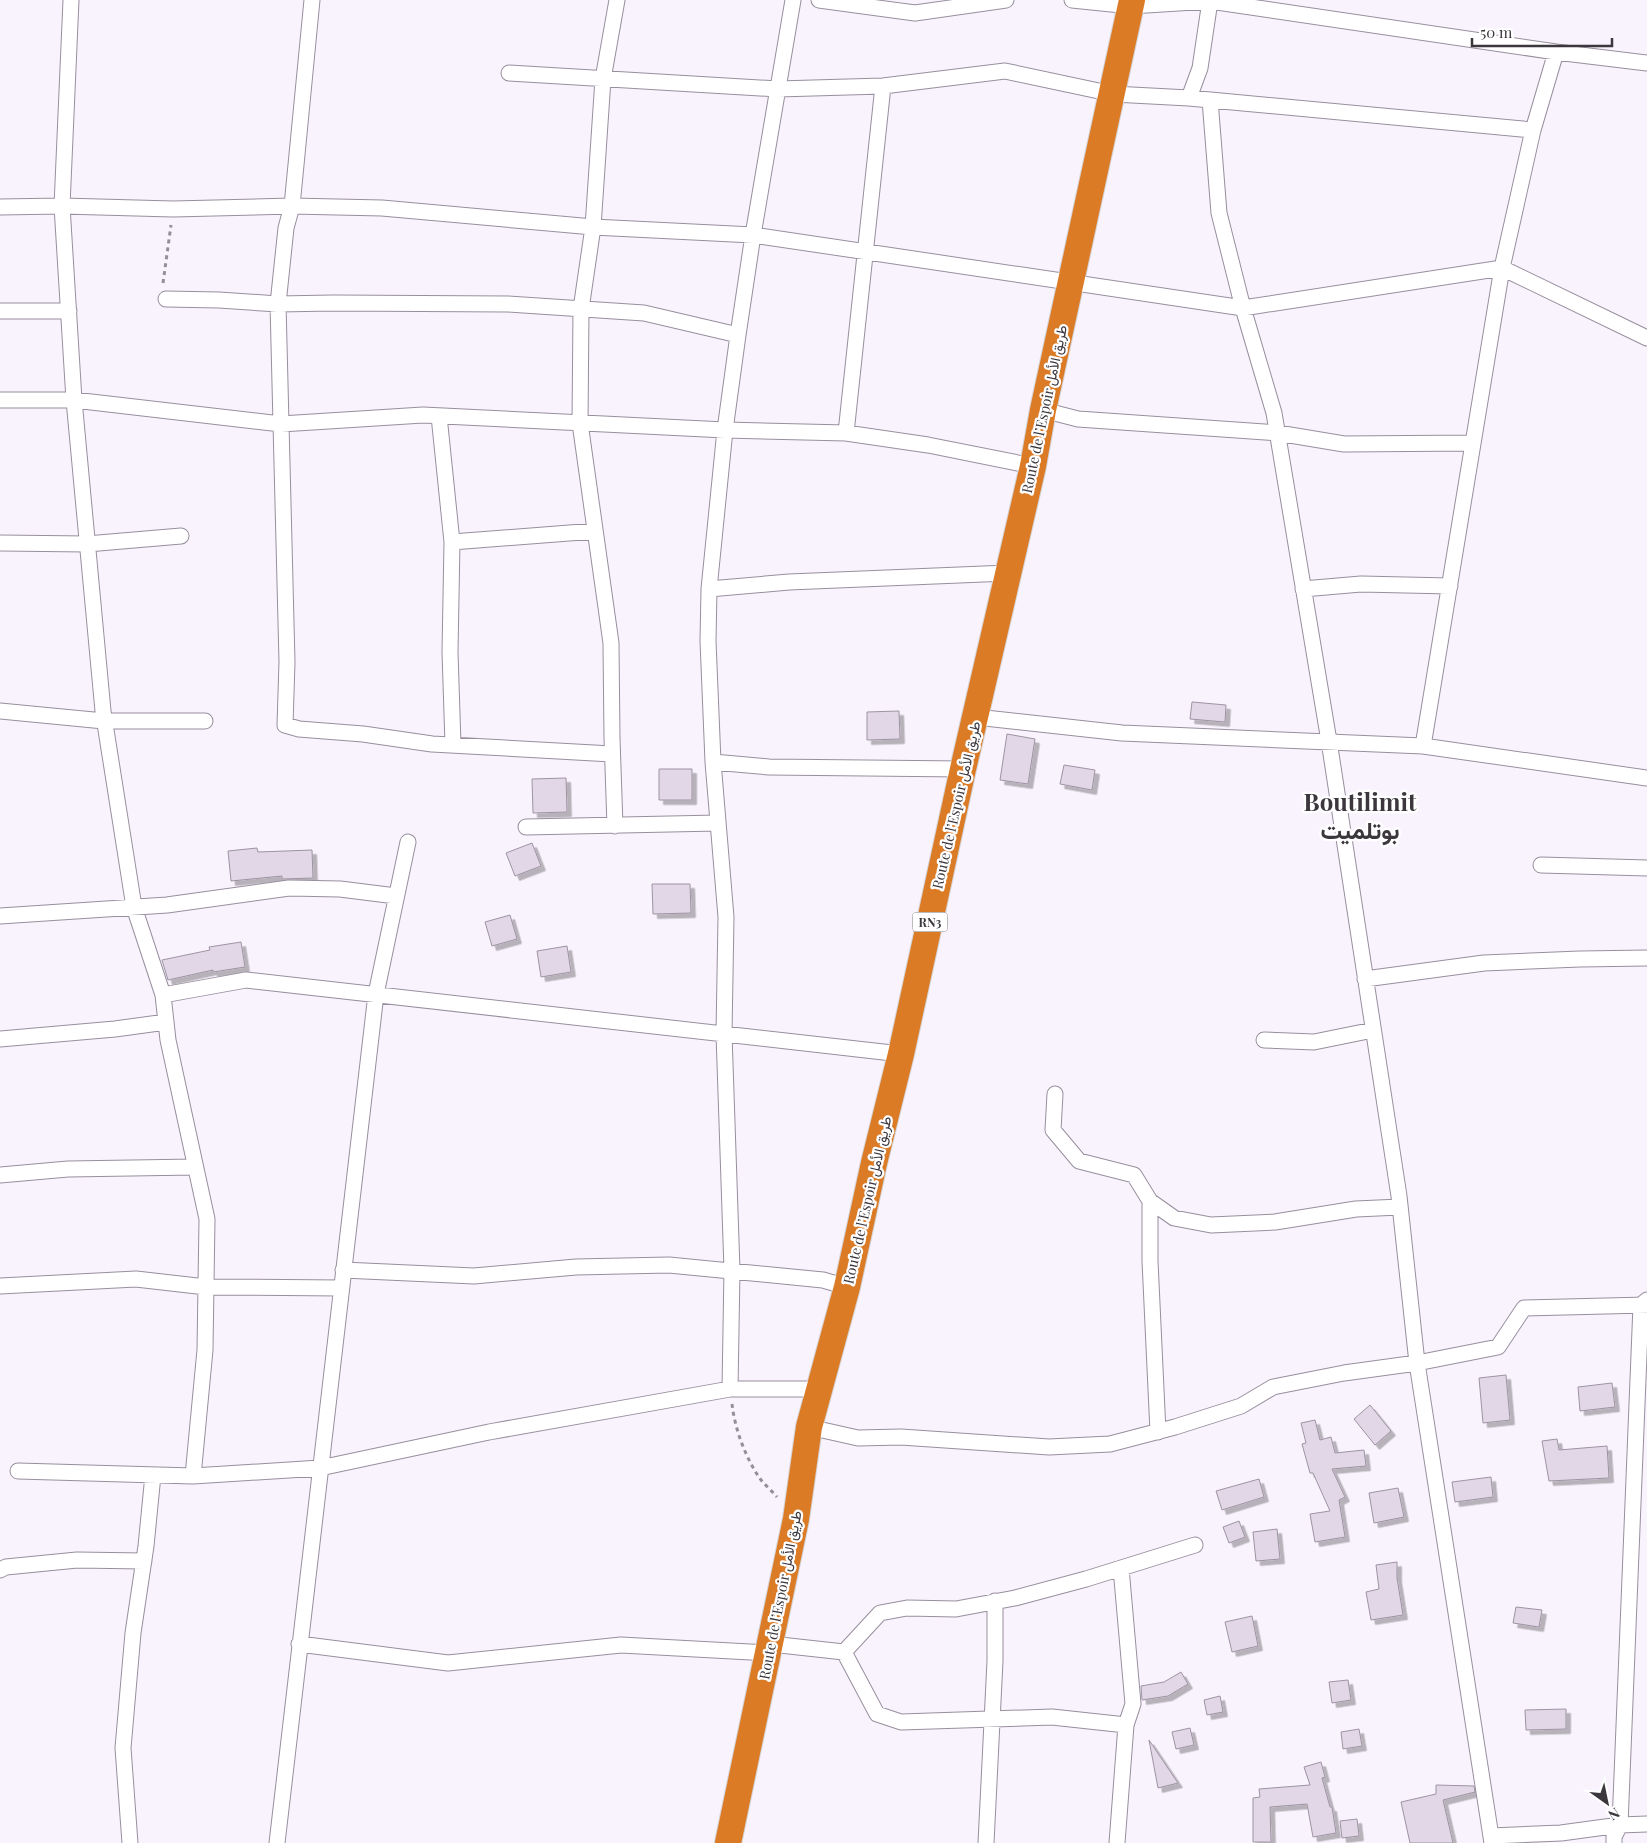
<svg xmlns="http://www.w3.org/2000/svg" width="1647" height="1843" font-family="'Playfair Display',Vazirmatn,serif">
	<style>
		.building { fill: #e2d7e7; stroke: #9d93a2; filter: url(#shadow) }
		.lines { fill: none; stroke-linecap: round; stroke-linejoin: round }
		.street-casing { stroke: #988f9e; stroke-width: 17 }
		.highway-casing { stroke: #d4d3d4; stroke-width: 28 }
		.path { stroke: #948f97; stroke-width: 3; stroke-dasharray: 4 4; stroke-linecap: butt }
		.street { stroke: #fff; stroke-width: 15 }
		.highway { stroke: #dc7b26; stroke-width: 26 }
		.labels { text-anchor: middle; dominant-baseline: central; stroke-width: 4.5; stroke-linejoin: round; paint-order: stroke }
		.shield { fill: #fff; stroke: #767377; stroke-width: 1 }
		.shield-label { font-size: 12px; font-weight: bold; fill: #3b373d }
		.street-label { font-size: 14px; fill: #3b373d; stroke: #fff }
		.town-label { font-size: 24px; font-weight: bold; fill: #3b373d; stroke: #fff }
	</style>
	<defs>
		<filter id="shadow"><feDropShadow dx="4.5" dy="4.5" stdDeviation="0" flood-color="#0004"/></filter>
	</defs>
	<rect width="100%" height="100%" fill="#f9f3fd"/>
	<path class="building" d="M1192,702l34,3 -1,17 -35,-3z
		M899,711l1,28 -33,1v-28z
		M1007,734l28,5 -7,45 -28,-4z
		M1064,765l31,5 -3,20 -32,-6z
		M659,769h33v31h-33z
		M566,778l1,34 -34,1 -1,-34z
		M532,843l9,23 -26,10 -9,-23z
		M257,848l1,4 54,-2 1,28 -31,1v-3l-51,5 -3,-30z
		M652,884h38l1,29 -38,1z
		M510,915l7,24 -25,7 -7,-24z
		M241,942l4,25 -32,5v-2l-45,10 -6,-20 48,-10 -1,-3z
		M567,946l4,26 -30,5 -4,-26z
		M1506,1375l4,45 -27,3 -4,-45z
		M1612,1383l3,24 -35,4 -2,-24z
		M1370,1405l21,26 -16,14 -21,-26z
		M1315,1420l5,20 11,-3 4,16 29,-3 2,16 -34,3 13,28 -6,3 6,37 -30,5 -5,-28 20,-3 -17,-38h-3l-8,-29 4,-1 -5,-20z
		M1557,1439l2,11 48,-4 2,32 -60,3 -7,-40z
		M1491,1477l2,20 -38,5 -3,-20z
		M1259,1479l5,18 -42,13 -6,-19z
		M1398,1488l6,29 -30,6 -5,-30z
		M1239,1521l6,16 -16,6 -6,-16z
		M1277,1529l3,30 -24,2 -3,-29z
		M1397,1562v16l6,37 -32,5 -5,-28 13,-3 -3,-24z
		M1516,1607l26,3 -3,17 -26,-4z
		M1252,1616l6,30 -26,6 -7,-30z
		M1181,1672l7,12 -20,12 -26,4 -1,-14 23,-4z
		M1348,1680l3,20 -19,3 -3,-21z
		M1220,1696l3,16 -16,3 -3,-15z
		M1566,1709v20l-40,1 -1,-20z
		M1190,1728l4,17 -18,4 -4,-17z
		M1359,1729l3,17 -19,3 -2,-17z
		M1149,1740l29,43 -20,5z
		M1321,1762l4,15 -3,1 8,29h2l4,26 -23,4 -6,-33 -37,3 1,35h-18v-44l7,-1 -1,-8 51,-4 -6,-18z
		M1436,1785l38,1 1,6 -32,8 10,43h-43l-9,-41 35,-8z
		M1357,1819l2,17 -17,2 -2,-17z"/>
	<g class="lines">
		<defs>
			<path id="street" d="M71,0l-9,206 12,194 29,311 31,196 29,88 5,45 39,179 -2,131 -12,126
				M312,0l-20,206 -6,22 -8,76 9,358 -2,63 14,4 64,5 69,10 180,10
				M819,0l96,13 91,-13
				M1072,0l59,6 79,-5 346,51 91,11
				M509,73l269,16 105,-3 122,-15 108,23 76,4 344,32
				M1189,98l11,-30 10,-67
				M1210,100l9,113 24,95 31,105 55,328 70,455 18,167 75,480
				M0,207l62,-1 111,3 119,-3 90,2 211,19 160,8 490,73 259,-40 145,70
				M166,299l53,1 59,4 55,-1 175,1 136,9 94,22
				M0,311h69
				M0,400h74l207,24 142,-9 302,15 121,3 82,12 105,21
				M1043,410l35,9 200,14 66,11 129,-1
				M439,416l13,126 -2,110 3,93
				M846,433l37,-347
				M452,542l143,-11
				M0,543l87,1 94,-8
				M709,589l80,-7 219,-9
				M1303,589l58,-5 89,2
				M0,711l104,10h101
				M976,717l146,16 301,13 224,32
				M1423,746l79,-478 31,-138 23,-78
				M713,762l56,5 194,2
				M615,826l-3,-88 -1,-95 -31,-220 1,-114 12,-82 10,-148 14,-79
				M526,827l192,-4
				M1541,865l106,3
				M0,916l167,-11 122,-17 51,1 56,7
				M1365,979l119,-16 96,-4 67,-1
				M163,995l83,-15 655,74
				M0,1039l115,-10 51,-7
				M1264,1040l50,2 59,-12
				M1055,1094l-2,36 26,31 55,14 16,26 24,17 37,7 64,-3 81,-13 44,-2
				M0,1175l68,-6 127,-2
				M1150,1201v60l8,171
				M343,1270l131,6 102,-9 93,-2 154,15 24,7
				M0,1286l136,-7 70,8 135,1
				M730,1389l2,-119 -8,-236 2,-117 -13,-155 -5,-121 1,-52 16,-159 13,-95 15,-100 40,-235
				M809,1427l49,11 43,-1 148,10 61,-3 65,-17 66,-21 32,-19 71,-14 73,-10 81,-16 26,-39 123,-3
				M18,1471l175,5 127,-8 169,-36 241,-43h90
				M0,1570l6,-3 71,-7 67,1
				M299,1644l149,19 173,-18 148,8
				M771,1644l73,8
				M844,1652l36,-39 27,-5 49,1 59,-11 71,-19 109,-34
				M844,1652l33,62 24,8 151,-5 74,8
				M1491,1836l70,-3 59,-8 27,-1
				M130,1843l-7,-95 10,-115 13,-87 7,-71
				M277,1843l99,-849 32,-152
				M986,1843l9,-182v-60
				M1117,1843l9,-118 7,-21 -12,-136
				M1614,1843v-6l6,-12 21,-520 6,-5"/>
			<path id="highway" d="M728,1843l68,-324 13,-92 38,-140 27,-124 27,-109 62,-285 70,-303 10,-56 89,-410"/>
		</defs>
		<use href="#street" class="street-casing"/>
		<use href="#highway" class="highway-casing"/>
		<path class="path" d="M163,283l8,-58
			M732,1404c3,26 14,55 29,76 5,6 11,11 16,17"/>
		<use href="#street" class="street"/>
		<use href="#highway" class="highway"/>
	</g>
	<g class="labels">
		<rect class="shield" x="912.5" y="912.5" width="35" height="19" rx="4"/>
		<g class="shield-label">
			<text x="930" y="922">RN3</text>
		</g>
		<g class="street-label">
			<text transform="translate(1044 409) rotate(-78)">Route de l’Espoir طريق الأمل</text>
			<text transform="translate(956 805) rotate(-77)">Route de l’Espoir طريق الأمل</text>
			<text transform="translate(867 1200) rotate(-77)">Route de l’Espoir طريق الأمل</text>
			<text transform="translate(780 1595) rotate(-79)">Route de l’Espoir طريق الأمل</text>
		</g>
		<g class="town-label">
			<text x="1360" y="801">Boutilimit<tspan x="1360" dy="28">بوتلميت</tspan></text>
		</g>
	</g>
	<g transform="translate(1607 1803) rotate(147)" stroke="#ffffff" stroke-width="4" paint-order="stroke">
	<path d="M0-4L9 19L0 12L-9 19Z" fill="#3b373d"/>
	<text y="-8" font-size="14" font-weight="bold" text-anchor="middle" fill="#3b373d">N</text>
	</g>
	<path d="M1472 38v8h140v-8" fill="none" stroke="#3b373d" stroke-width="2.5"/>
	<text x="1480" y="38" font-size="15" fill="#3b373d" stroke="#ffffff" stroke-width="4" paint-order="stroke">50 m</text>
</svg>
